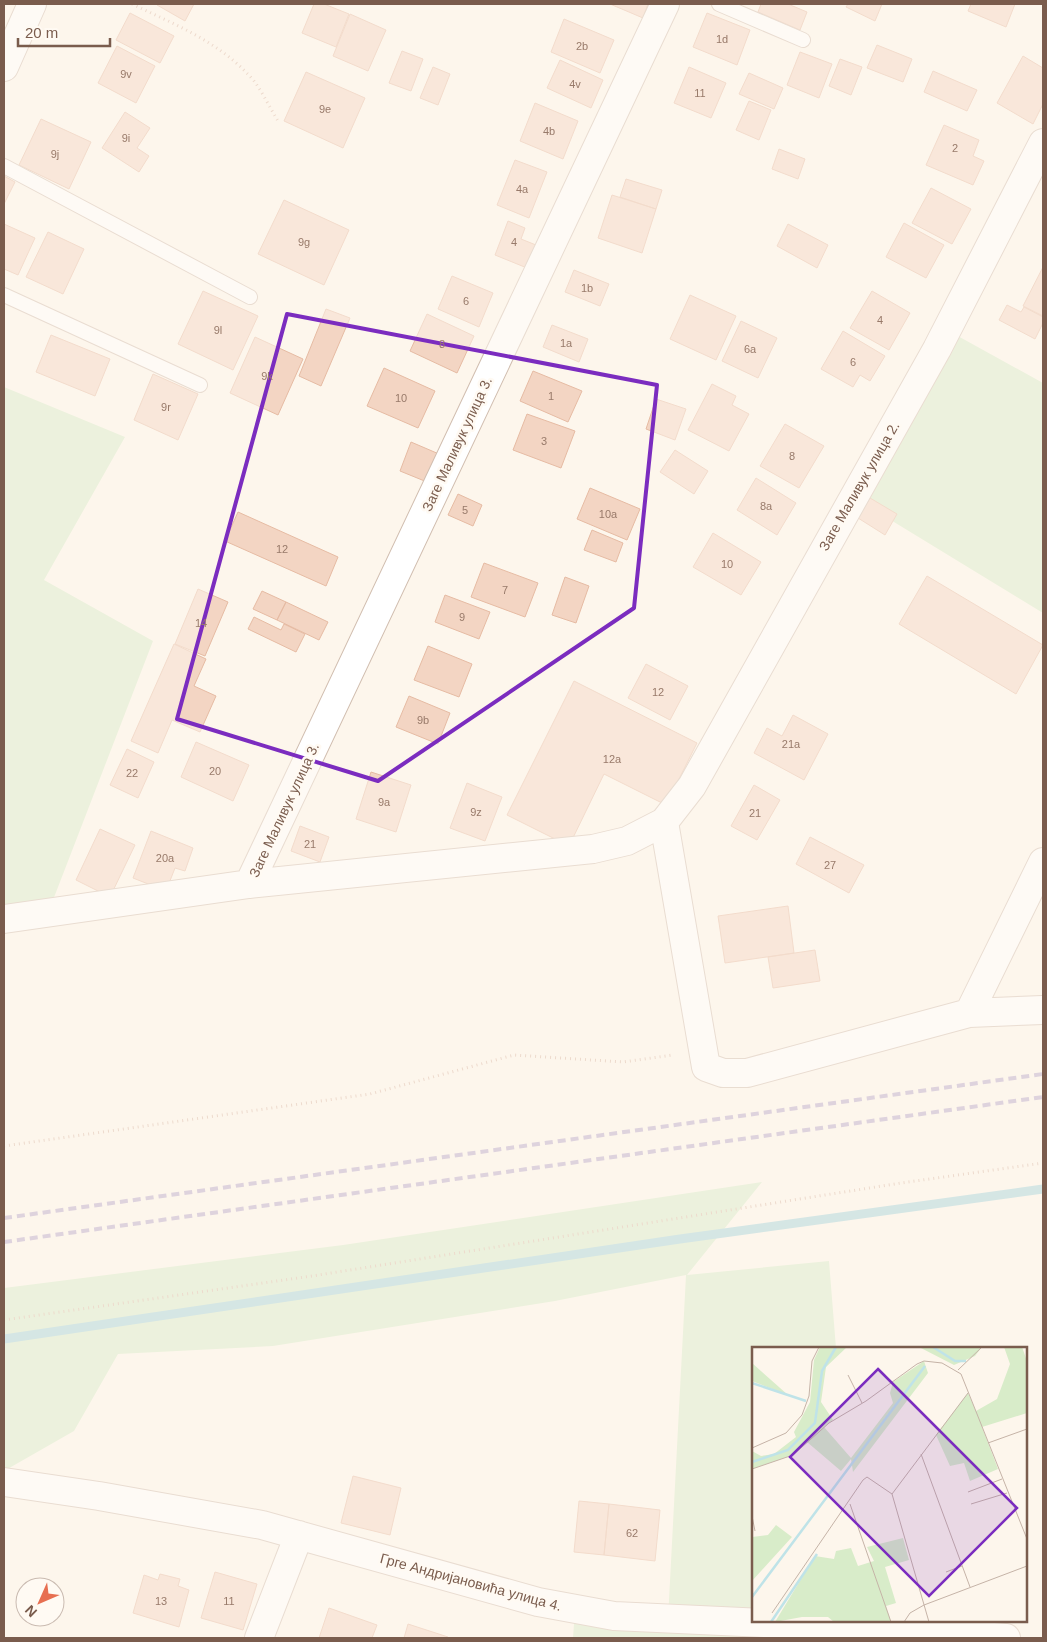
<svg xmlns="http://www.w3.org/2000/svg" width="1047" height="1642" font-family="Arial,sans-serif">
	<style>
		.green { fill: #d8ecc9 }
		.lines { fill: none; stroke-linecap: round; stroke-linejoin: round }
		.stream { stroke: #a5d3da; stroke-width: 9 }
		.building { fill: #f3d5c3; stroke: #e6bba3 }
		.service-casing { stroke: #d1beb0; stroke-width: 16 }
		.minor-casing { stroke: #d1beb0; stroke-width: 30 }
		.path { stroke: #d9b8a5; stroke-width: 3; stroke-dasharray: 1 4; stroke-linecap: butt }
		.service { stroke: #fff; stroke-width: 14 }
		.minor { stroke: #fff; stroke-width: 28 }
		.rail { stroke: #b9a8c9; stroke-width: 4; stroke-dasharray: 8 5; stroke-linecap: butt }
		.marked { fill: none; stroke: #7b2cbf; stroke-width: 4; stroke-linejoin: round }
		.labels { text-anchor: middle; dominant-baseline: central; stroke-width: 5; stroke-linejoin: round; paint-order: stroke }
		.number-label { font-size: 11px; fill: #987a6a }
		.street-label { font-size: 14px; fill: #7a5c4d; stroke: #fffaf3 }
		.inset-river { fill: none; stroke: #bfe3e8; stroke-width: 2.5 }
		.inset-road { fill: none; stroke: #c5b3a7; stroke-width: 1 }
		.view { fill: #7b2cbf; fill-opacity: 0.15; stroke: #7b2cbf; stroke-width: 2.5 }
		.inset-edge { fill: none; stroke: #7a5c4d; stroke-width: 2.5 }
	</style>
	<rect width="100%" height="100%" fill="#fdf6ec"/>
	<path class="green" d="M947,330l96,53v230l-190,-116z
		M4,387l121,50 -81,143 109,61 -105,272 -44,6z
		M762,1182l-75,93 142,-14 7,87h-83v273l249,17h-429l2,-29 93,10 18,-344 -131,26 -282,45 -155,8 -44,77 -70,40v-183l339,-43z"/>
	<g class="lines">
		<path class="stream" d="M4,1339l676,-100 363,-50"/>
	</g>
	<path class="building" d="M157,4h37l-9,17 -28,-16z
		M314,4h10l25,10 -13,33 -34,-14z
		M610,4h38l-5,14z
		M761,4h27l19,8 -7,18 -42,-18z
		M848,4h34l-7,17 -29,-14z
		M971,4h44l-9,23 -38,-16z
		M130,13l44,23 -14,27 -44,-23z
		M707,13l43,17 -13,35 -44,-18z
		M350,14l36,16 -18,41 -35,-15z
		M564,19l50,21 -14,33 -49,-21z
		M877,45l35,14 -9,23 -36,-14z
		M117,46l38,20 -19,37 -38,-20z
		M402,51l21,8 -12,32 -22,-8z
		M800,52l32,12 -13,34 -32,-13z
		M1023,56l20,12v36l-10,20 -36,-21z
		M840,59l22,8 -11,28 -22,-9z
		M560,60l43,20 -12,28 -44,-20z
		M433,67l17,7 -12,31 -18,-7z
		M689,67l37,16 -15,35 -37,-15z
		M933,71l44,19 -10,21 -43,-19z
		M306,72l59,26 -22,50 -59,-27z
		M749,73l34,15 -9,21 -35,-15z
		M749,101l22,9 -12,30 -23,-10z
		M535,103l43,18 -15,38 -43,-18z
		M125,112l25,16 -13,20 12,8 -10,16 -37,-24z
		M41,119l50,23 -22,47 -50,-24z
		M944,125l35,15 -6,16 11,5 -11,24 -47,-20z
		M779,149l26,10 -7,20 -26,-10z
		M515,160l32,12 -18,46 -32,-13z
		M4,176l11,6 -11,22z
		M626,179l36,11 -6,19 -36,-12z
		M931,188l40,21 -19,35 -40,-21z
		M612,195l44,14 -14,44 -44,-15z
		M284,200l65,30 -25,55 -66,-31z
		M508,221l17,7 -4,11 15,6 -9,23 -32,-13z
		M904,223l40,22 -18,33 -40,-21z
		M4,224l31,14 -17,37 -14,-6z
		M788,224l40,21 -11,23 -40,-22z
		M48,232l36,17 -21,45 -37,-17z
		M1043,267v49l-20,-10z
		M574,270l35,14 -9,22 -35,-14z
		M452,276l41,17 -14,34 -41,-18z
		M203,291l55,25 -25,54 -55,-26z
		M872,291l38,22 -21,37 -39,-22z
		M690,295l46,21 -20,44 -46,-21z
		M1007,305l14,7 3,-5 19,10v6l-8,16 -36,-19z
		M326,309l24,9 -29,68 -22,-10z
		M427,314l47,22 -17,37 -47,-22z
		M741,321l36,17 -19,40 -36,-17z
		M552,325l36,14 -9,23 -36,-15z
		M843,331l42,25 -15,25 -10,-6 -7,12 -32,-18z
		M51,335l59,24 -15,37 -59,-24z
		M255,337l48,22 -25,56 -48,-22z
		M384,368l51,23 -17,37 -51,-22z
		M533,371l49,20 -14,31 -48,-21z
		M153,374l45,20 -20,46 -44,-20z
		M712,384l24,12 -4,9 17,9 -20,37 -41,-21z
		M656,399l30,10 -11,31 -29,-11z
		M527,414l48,17 -14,37 -48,-18z
		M785,424l39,22 -25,42 -39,-22z
		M411,442l28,12 -12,28 -27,-11z
		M675,450l33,21 -14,23 -34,-22z
		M756,478l40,25 -19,32 -40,-25z
		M590,488l50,21 -13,31 -50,-21z
		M458,494l24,11 -9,21 -25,-11z
		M870,498l27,16 -12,21 -27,-17z
		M238,512l100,45 -12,29 -101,-45z
		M592,530l31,13 -7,19 -32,-12z
		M713,533l48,29 -20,33 -48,-28z
		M484,563l54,20 -13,34 -54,-20z
		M927,576l116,69 -27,49 -117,-70z
		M565,577l24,9 -13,37 -24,-8z
		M198,589l30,13 -23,54 -30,-12z
		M262,591l24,11 -9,18 -24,-11z
		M445,595l45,17 -11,27 -44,-17z
		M286,602l42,20 -9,18 -42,-20z
		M254,617l27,13 3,-6 21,10 -9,18 -48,-23z
		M174,644l32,15 -12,27 22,10 -16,36 -28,-12 -14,33 -27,-12z
		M428,646l44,18 -13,33 -45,-17z
		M646,664l42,22 -18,34 -42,-22z
		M574,681l123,62 -31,62 -62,-31 -35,72 -62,-31z
		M409,696l41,17 -12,31 -42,-17z
		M793,715l35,19 -24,46 -50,-27 13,-25 15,8z
		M196,742l53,23 -16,36 -52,-24z
		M127,749l27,13 -16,36 -28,-13z
		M371,772l40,13 -15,47 -40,-13z
		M467,783l35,14 -17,44 -35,-13z
		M754,785l26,15 -23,40 -26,-14z
		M300,826l29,11 -9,25 -29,-11z
		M100,829l35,16 -25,52 -34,-17z
		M151,831l42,17 -8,23 -10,-3 -9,23 -33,-13z
		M810,837l54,28 -15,28 -53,-29z
		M788,906l6,47 -69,10 -7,-47z
		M815,950l5,31 -47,7 -5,-31z
		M353,1476l48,12 -11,47 -49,-12z
		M579,1501l30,3 -5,51 -30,-3z
		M609,1504l51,6 -5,51 -51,-6z
		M215,1572l42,12 -14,46 -42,-12z
		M160,1574l20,5 -2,7 11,4 -10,37 -46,-14 11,-38 14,5z
		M329,1608l48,17 -5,13h-53z
		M408,1624l40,13v1h-44z"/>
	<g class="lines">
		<defs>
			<path id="service" d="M719,4l84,36
				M4,166l246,131
				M4,295l196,90"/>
			<path id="minor" d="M4,67l28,-63
				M664,822l42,245 17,6h24l222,-60 74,-3
				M249,884l416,-880
				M4,919l245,-35 344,-35 34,-8 37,-19 28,-36 245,-437 106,-206
				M969,1013l74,-151
				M4,1482l95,14 163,29 276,77 76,14 277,13 115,9
				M259,1638l40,-103"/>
		</defs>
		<use href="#service" class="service-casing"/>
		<use href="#minor" class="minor-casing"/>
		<path class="path" d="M132,4c44,21 90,39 122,77 9,12 16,27 24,40
			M4,1146l366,-52 144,-39 109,7 50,-7
			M4,1320l308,-44 589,-93 142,-20"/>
		<use href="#service" class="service"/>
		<use href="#minor" class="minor"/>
		<path class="rail" d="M4,1218l1039,-144
			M4,1242l1039,-145"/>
	</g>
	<path d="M0 0H1047V1642H0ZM287,314l370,71 -23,223 -256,173 -201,-62z" fill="#fdf6ec" fill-opacity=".55" fill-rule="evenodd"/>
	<path class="marked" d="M287,314l370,71 -23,223 -256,173 -201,-62z"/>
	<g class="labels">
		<g class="number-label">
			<text x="722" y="39">1d</text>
			<text x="582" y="46">2b</text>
			<text x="126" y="74">9v</text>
			<text x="575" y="84">4v</text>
			<text x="700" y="93">11</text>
			<text x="325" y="109">9e</text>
			<text x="549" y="131">4b</text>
			<text x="126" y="138">9i</text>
			<text x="955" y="148">2</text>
			<text x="55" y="154">9j</text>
			<text x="522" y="189">4a</text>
			<text x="304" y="242">9g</text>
			<text x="514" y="242">4</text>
			<text x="587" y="288">1b</text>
			<text x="466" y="301">6</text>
			<text x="880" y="320">4</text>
			<text x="218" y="330">9l</text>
			<text x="566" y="343">1a</text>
			<text x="442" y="344">8</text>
			<text x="750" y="349">6a</text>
			<text x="853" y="362">6</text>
			<text x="267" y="376">9k</text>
			<text x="551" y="396">1</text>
			<text x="401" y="398">10</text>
			<text x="166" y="407">9r</text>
			<text x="544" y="441">3</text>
			<text x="792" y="456">8</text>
			<text x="766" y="506">8a</text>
			<text x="465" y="510">5</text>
			<text x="608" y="514">10a</text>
			<text x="282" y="549">12</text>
			<text x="727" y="564">10</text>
			<text x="505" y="590">7</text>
			<text x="462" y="617">9</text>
			<text x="201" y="623">14</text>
			<text x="658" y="692">12</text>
			<text x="423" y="720">9b</text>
			<text x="791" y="744">21a</text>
			<text x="612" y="759">12a</text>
			<text x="215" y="771">20</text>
			<text x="132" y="773">22</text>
			<text x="384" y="802">9a</text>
			<text x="476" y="812">9z</text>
			<text x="755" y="813">21</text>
			<text x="310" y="844">21</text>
			<text x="165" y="858">20a</text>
			<text x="830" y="865">27</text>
			<text x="632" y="1533">62</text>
			<text x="161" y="1601">13</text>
			<text x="229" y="1601">11</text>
		</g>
		<g class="street-label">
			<text transform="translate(457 444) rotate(-65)">Заге Маливук улица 3.</text>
			<text transform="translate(859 486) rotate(-60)">Заге Маливук улица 2.</text>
			<text transform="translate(284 810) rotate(-65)">Заге Маливук улица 3.</text>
			<text transform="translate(471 1582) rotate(15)">Грге Андријановића улица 4.</text>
		</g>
	</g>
	<g transform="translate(752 1347)">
		<rect width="275" height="275" fill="#fdf6ec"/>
		<path d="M68,0h27l-21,20 -5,35 12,18 -9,7 27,31 42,-55 -3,-10 3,-11 31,-21 4,12 -75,99 -2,-13 -10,12 -34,-29 -14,13 -41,14v-18l9,5 13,-2 22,-17 -2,-5 16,-30 4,-42zM167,0h63l-7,9 -21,9zM252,0h18l5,14v52l-45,14 16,42 -28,12 -6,-18 -14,3 -14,-31 32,-42 8,18 21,-12 13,-35zM0,16l36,32 -36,-14zM24,178l16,12 -40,44v-44l16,-2zM151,191l6,22 -24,7 11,36 -10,3 5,16h-57l-6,-5h-26l-27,5 40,-66 19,3 2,-8 15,-3 7,18 16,-5 -7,-14z" fill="#d8ecc9"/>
		<path class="inset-river" d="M181,0l22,14h11M0,36l54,18M0,115l36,-12 27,-27 7,-52 14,-24M0,250l173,-231M19,275l46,-68"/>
		<path class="inset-road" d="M206,23l24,-23M96,28l14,28M236,96l39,-14M0,101l34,-15 16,-18 7,-19 3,-35 7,-14M169,107l49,133M0,122l41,-14 36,-32 37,-22 51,-37 7,-3 18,2 19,11 66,165M216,145l34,-13M140,147l37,128M140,147l76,-101M98,157l41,118M219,157l36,-11M0,169l3,15M194,225l16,-6M20,266l91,-133 4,-3 25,17M152,275l6,-9 14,-8 103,-39"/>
		<path class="view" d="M126,22l139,139 -88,88 -139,-139z"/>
		<rect width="275" height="275" class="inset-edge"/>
	</g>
	<rect width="1047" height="1642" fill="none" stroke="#7a5c4d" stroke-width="10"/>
	<g transform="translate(40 1602) rotate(225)"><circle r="24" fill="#fffaf3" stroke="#cabbb1"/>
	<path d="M0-4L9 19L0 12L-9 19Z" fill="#e76f51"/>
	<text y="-8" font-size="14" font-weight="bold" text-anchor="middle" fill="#7a5c4d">N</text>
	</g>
	<path d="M18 38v8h92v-8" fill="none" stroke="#7a5c4d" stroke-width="2.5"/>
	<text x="25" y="38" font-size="15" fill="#7a5c4d" stroke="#fffaf3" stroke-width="4" paint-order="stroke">20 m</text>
</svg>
